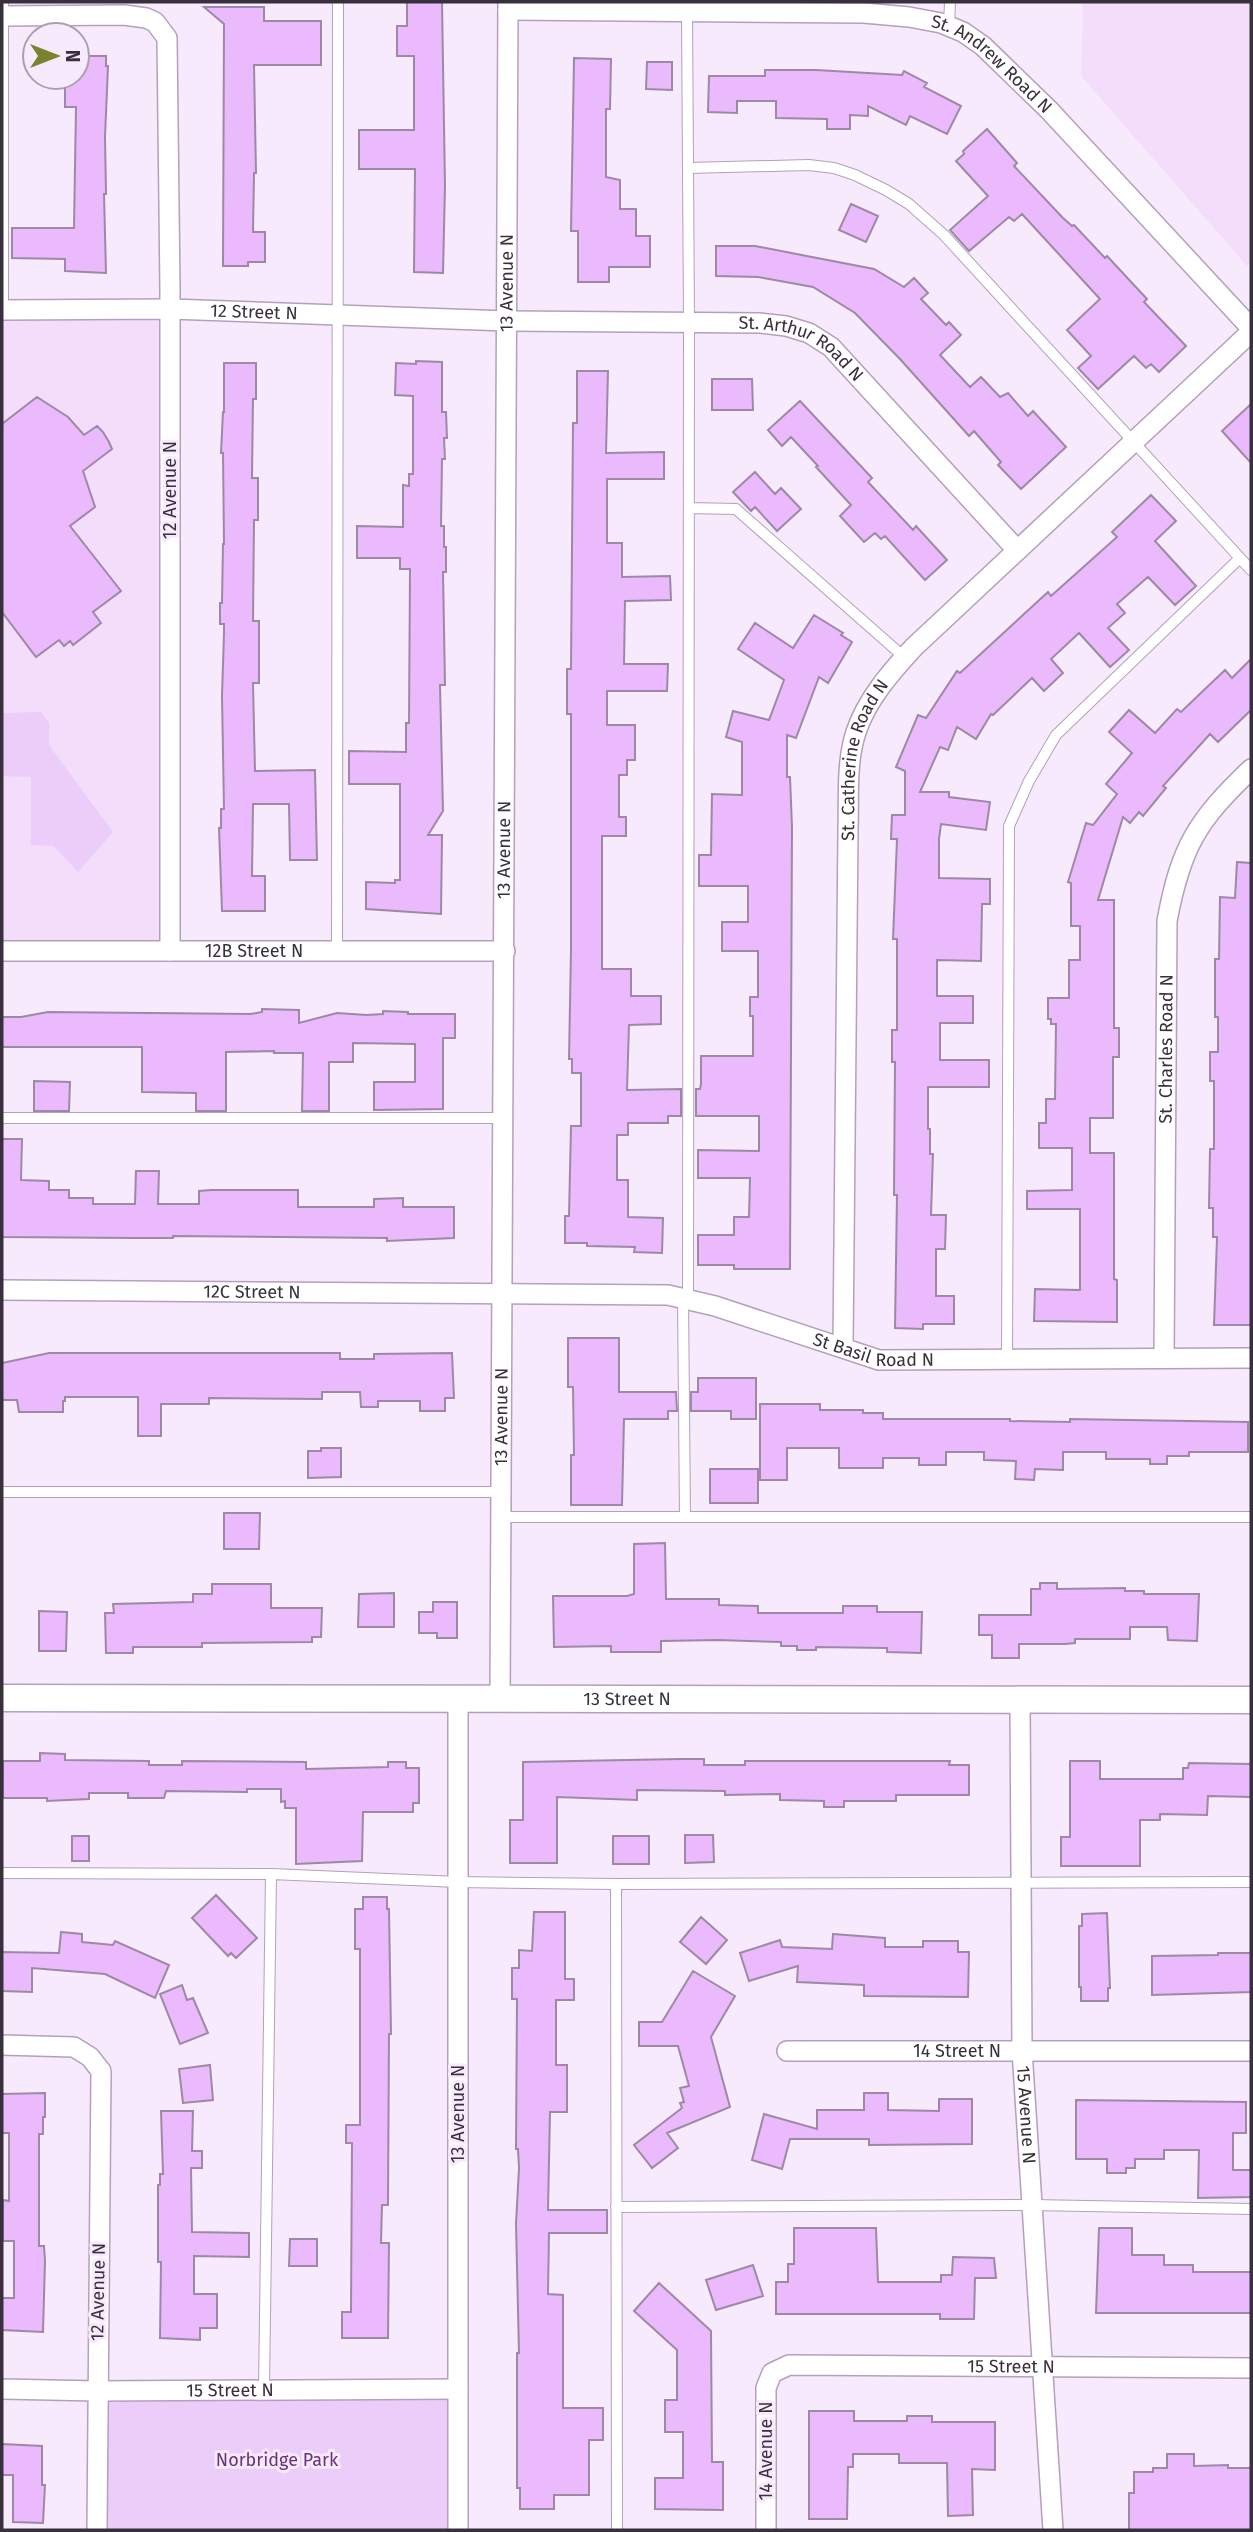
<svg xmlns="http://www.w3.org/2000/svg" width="1253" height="2532" font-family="'Fira Sans',sans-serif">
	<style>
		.built { fill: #f3ddfb }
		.green { fill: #ecccf9 }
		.building { fill: #eabafc; stroke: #9d89a5; stroke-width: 2 }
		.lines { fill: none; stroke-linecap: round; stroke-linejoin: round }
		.lane-casing { stroke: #b4a0bc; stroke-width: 12 }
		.street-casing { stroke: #b4a0bc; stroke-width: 22 }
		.secondary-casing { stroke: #b4a0bc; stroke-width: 29 }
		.lane { stroke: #fff; stroke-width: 10 }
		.street { stroke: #fff; stroke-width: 19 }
		.secondary { stroke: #fff; stroke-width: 26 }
		.labels { text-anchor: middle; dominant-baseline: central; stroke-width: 6; stroke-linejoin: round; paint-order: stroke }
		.street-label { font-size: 18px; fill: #38303c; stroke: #f7eafc }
		.park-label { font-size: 18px; fill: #6a317d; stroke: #f7eafc }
	</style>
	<rect width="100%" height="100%" fill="#f7eafc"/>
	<path class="built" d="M1083,2h168v260l-4,4 -166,-190z
		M170,309v642l-168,-1v-640z"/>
	<path class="green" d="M41,712l8,11v22l64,87 -35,40 -24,-26 -23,-1v-68l-29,-1v-63z
		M458,2389v141h-361v-139z"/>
	<path class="building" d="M407,2h35l3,184 -2,87 -29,-1 1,-103h-56v-39h55v-74h-17v-30h10z
		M204,7h60v14h57v44h-67l2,108h-2l-1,59h12v30h-17v4h-25l1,-242z
		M78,56h28v10h2l-3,71 1,57h-2l2,79 -41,-2v-12l-53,-1v-30h62l2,-121h-11v-30h12z
		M574,58l37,1 -1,50h-4v68l14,3v29h16v27h14v31h-41v15h-31v-51h-7z
		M647,62h25v28l-26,-1z
		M765,70h51l86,5 2,-4 23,12 -3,4 37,19 -14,28 -37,-18 -4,9 -38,-19v10l-18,-1v14h-23v-10l-51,-1v-17h-39v12l-29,-1 1,-36h56z
		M987,129l30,34 -3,3 49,52 9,8 2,-1 31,33 2,-2 40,43 -3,3 42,44 -27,26 -8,-8 -5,4 -12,-12 -36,33 -20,-21 13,-12 -24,-26 33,-31 -78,-85 -8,7 -5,-4 -40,34 -19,-21 38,-34 -32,-35 8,-7 -1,-3z
		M851,204l27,12 -12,26 -27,-12z
		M716,246h39l119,23 30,18 10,-9 14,15 -7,6 25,26 3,-3 12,13 -21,20 30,32 11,-10 19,20 8,-4 20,23 5,-5 33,36 -45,42 -23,-24 3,-3 -27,-31 -5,5 -69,-77 -45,-46 -42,-26 -55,-10 -42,-1z
		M416,361l26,1v50h4l1,26h-3l1,21h-3l-1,67h3v21h2v25h-3l2,113h-5l3,126 -15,24h14l-1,79 -75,-5v-27l29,1v-3h5v-96h-51v-33l57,1v-29h3l1,-154h-10v-11h-43v-32l46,1v-42l6,1v-12h4v-78l-18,-1 1,-32 20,1z
		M224,363h32v36h-3l-1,79h6v42h-4l-1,101h6v62h-6l2,88 60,-1 2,90h-27l-1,-56h-36l-1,72h13v35h-43l-3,-83h2v-19h3l-2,-113 2,-63v-9h-4v-21h2l1,-59h1l-1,-91h-2l2,-41h1z
		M577,371h31l-2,82 58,-1v27h-57v64h15v34l48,-1 1,24 -46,1 -1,63h44l-1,27h-60v34h28v35h-8v15h-8v42h7v19h-24v133h29v27h30v28l-32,1 -2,65 54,-1v27h-13v7h-40v12h-11v45h11v37l35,1 -1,35 -28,-1 1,-5 -48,-1v-3h-22v-27h4l2,-90h10v-53h-9v-14h-3l2,-110v-235h-4v-45h4l2,-246h4z
		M712,379h40l1,31h-41z
		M37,397l31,20 16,18 13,-9 6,6 6,10 3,7 -29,22 12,36 -25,19 51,65 -28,21 8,11 -15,12 -13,10 -3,-4 -6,5 -5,-6 -23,17 -34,-45v-188z
		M800,401l72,77 -4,4 45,48 3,-4 31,34 -22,20 -40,-44 -4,3 -6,-6 -11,9 -24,-26 11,-11 -35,-38 2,-1 -27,-29 -9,9 -14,-16z
		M1251,404v59l-29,-32z
		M755,472l20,22 6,-6 20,21 -24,22 -22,-24 -4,4 -18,-19z
		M1151,495l25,26 -21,20 41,45 -21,19 -27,-28 -31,27 8,9 -17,15 21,22 -19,17 -31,-34 -28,26 12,14 -19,18 -12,-13 -39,37 -2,-1 -15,25 -19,-12 -9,23 -8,-3 -20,45h29v5l41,5 -4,28 -45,-6 -2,15v39l51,1v25h-8l-1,57 -44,-1v36h36v27h-33v37h49v27h-61v42h2v25h3l-2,61h15l-1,34h-9v47h18v28h-31v5l-28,-1 2,-133h-3l1,-133h-3v-32h5v-91h-4l4,-100h-6l1,-24h13v-44l-9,-4 22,-52 8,3 31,-47 3,2 88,-81 3,4 66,-59 -5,-5z
		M814,615l29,18 -2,2 11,7 -24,41 -9,-6 -23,61 -9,-3v42h3l2,50 -2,442h-56v-4h-36v-30h36v-18h15l1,-39h-52v-28l61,1v-35h-63v-27h4l1,-5v-28h52v-40h-3v-19h8v-46h-36v-29h26v-36h-49v-31h12l1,-61 30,1v-53l-16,-5 7,-26 36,9 15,-40 -46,-31 17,-26 38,25z
		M1251,659v51l-33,32 -8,-8 -47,52 3,2 -23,28 -4,-4 -9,11 -7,-6 -25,83h16v128h5v29h-6v61h-23v35h24v126l3,1v42l-83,-1 1,-32 45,1v-81h-53v-18l45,-1v-42h-33v-25h7v-24h9l1,-75h-5v-5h-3v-21h21v-38h11v-34h-9v-43l-3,-1 18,-59 7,2 24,-31 -11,-10 26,-31 -23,-21 20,-22 26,23 22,-24 4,3 44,-42 7,8z
		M1237,862l14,1v462h-37l3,-88h-4v-29h-4l1,-59h4v-68h-4v-29h8v-35h-3v-58h4l1,-62 15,1z
		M262,1009l37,1v13l38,-10 30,2 16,-1v-3l25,1v2h47v24h-12v71l-69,1v-28h41v-38l-62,-1v19h-24v49h-27l1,-58h-29v-2l-48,1v59h-30v-18l-54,-1v-45h-140v-30h19l27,-5 203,2 11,-2z
		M34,1081l36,1 -1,29h-35z
		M2,1139h20l-1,41 28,1v9h20v8h24v6h42l1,-33h23l-1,33h41v-13l12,-1h87v17h76v-8l29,-1v9h51v31l-67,3v-3l-214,-2v2h-41l-130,-1z
		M568,1338h51v54h57l1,19h-9v8h-44l-2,86h-51v-50h3l-1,-68h-5z
		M49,1353h291v6h34v-5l78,-1 2,45h-9v13h-25v-10h-42v6h-17l-1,-15h-38v7l-113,-1v6h-48v32h-23v-39h-73v4h-2v11h-44l-2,-12h-15v-37z
		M698,1378h58v41h-25v-8h-40v-19h7z
		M760,1404h60v6h43v3h20v6h127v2l60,1v-3l178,3v30h-59v4h-22v8h-17v-5h-44v-7h-43v18l-28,-1 -1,11 -19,-1 1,-18 -32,-1v-8h-38v13h-27v-7h-36v10h-44v-20h-52v32h-27z
		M321,1448h20v29l-33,1v-27h13z
		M710,1469h48v34h-48z
		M224,1513h36l-1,36h-35z
		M665,1543l1,56h53v6l39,1v7h85v-7h34v6h45l-1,41 -34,-1v-4l-71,-1v3h-19v-4h-16v-4l-63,-2 -57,1v11h-50v-6l-57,1 -1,-51h74l7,-2v-50z
		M1040,1583h17v6l68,-1v3h19v3h55l-2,47 -29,-1 -1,-13h-37v12h-55v4l-10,1h-46v14h-27v-23h-13v-20h52v-26h9z
		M212,1584h59v24h51l-1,29h-9v5l-110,1v4h-69v6h-27l-1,-40h9l-1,-9 80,-2v-8h19z
		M394,1593v34h-36l1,-33z
		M433,1602h24v36h-20v-5h-18v-21h14z
		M39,1611l28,1 -1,39h-27z
		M40,1753l25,1v6l84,1v4h33v-4l124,1v7l82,-2v-5h18v6h13v35h-6v9h-50l-1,49 -66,3v-56h-11v-7l-4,1v-13h-34v3l-81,-1 -2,7h-36v-5h-39v6l-42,2v-3h-44v-37h37z
		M680,1759h24v6h41v-4h205l-1,4h20v30h-73v6h-52v6h-20v-6l-44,-1v-6l-55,1v-4l-88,-1v10l-80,-3v66h-47v-43h13v-58z
		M1070,1761h30v18h83v-11h5l1,-5 62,1v33l-43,-1 -1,19 -47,-1v6h-20v46h-79v-29h9z
		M685,1835h28l1,27 -29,1z
		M72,1836h17v25h-17z
		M613,1836h36v28h-36z
		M216,1895l41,43 -21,20 -5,-5 -3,3 -36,-38z
		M363,1897h24v12h2l2,125h-2l-1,171h-6l-1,38h8l-1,95h-46v-26h9l1,-169h-6v-18h14v-176h-5v-40h8z
		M534,1912h31v67h9v21h-18v65h11v47h-17l-2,98h59v23h-58l-1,61 15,1v113h40v32h-14v55h-35v14h-34v-21h-3v-135h2l-3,-129 3,-56 -1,-19h-2l1,-150h-5v-31h7v-18l13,1z
		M1107,1913l3,75h-2v13h-27v-14h-2v-61h3v-12z
		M701,1917l26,23 -21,24 -26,-22z
		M61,1932l21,2v8l31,3 2,-4 54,24 -14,33 -50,-24 -73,-6v24l-30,-1v-39l57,1z
		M833,1934l52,4v9h38v-6h35v11h11l-1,45 -104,-1v-11l-67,-3 1,-16 -49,15 -9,-28 40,-13 2,7 50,2z
		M1218,1953h33v39l-99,3v-39l66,-1z
		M693,1971l42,25 -24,41 19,70 -63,26 11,15 -26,20 -18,-23 48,-37 -2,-5 4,-1 -4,-14 9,-2 -11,-40h-39v-24h23z
		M182,1985l5,15 6,-2 15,35 -28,11 -20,-50z
		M210,2065l3,35 -30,3 -4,-34z
		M45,2093v24h-2v17h-4v112h5l1,15 -2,71 -41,-2v-32h12v-57h-11v-41l6,1v-68h-7v-39z
		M864,2093h24v17l51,1v-12h33v45l-103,1v-6h-79l-8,30 -30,-9 12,-46 53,15v-19h47z
		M1076,2100l170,2v31h-13v37h18v27l-53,1 1,-48h-35v9h-29v9h-9v5h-19v-14h-31z
		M161,2111h32l-1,40h10v17h-11l1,64 57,1v24l-55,-1v38h23v34h-17v12l-40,-2 1,-76h-3v-77h2v-11h3z
		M794,2228h82l2,54h63v-7h11l1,-18 41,1 2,20h-21l-1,41h-34v-5h-164v-32h12v-18h6z
		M1099,2228h33v27h32v10h29v7h58v41h-155z
		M290,2239h27v27h-28z
		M753,2265l10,31 -47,14 -10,-30z
		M659,2283l52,48 1,131h11v48l-68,-1v-31h28v-46h-18v-32h12v-50l-43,-39z
		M809,2411h45v10h53v-5h25v6h63v48l-23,-1 1,46 -25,1 -1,-53h-48v-9h-46v13h-5l-1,52h-38z
		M2,2444l40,2v39h3l-2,38 -30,-1v-47h-11z
		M1167,2454h27v12l34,-1v3h23v62h-122v-37h5v-21h19v-4h14z"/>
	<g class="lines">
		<defs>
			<path id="lane" d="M3,2v308
				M687,11l2,311 -1,976
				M949,26l1,-24
				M688,168l121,-3 25,3 21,7 31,15 23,14 35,31 307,335
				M689,508l47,1 168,148
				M337,951l1,-949
				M2,1118h501
				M683,1297l2,220
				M1007,1360l2,-534 20,-45 27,-46 184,-177
				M2,1492h499
				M501,1517h750
				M2,1873l269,1 187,8 158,2 635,-2
				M616,1884l1,646
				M616,2207l416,-2 219,4
				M264,2390l7,-516"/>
			<g id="street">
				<path id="s1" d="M508,10l356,3 45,4 32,6 22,9 20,14 66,64 202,218"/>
				<path d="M2,16l122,-1 22,3 9,4 12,16 3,252v661"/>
				<path id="s2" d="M2,310l168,-1 337,12 253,2 26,3 23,7 22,14 186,203"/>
				<path id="s3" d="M2,951h503"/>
				<path id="s4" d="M2,1290l666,5 47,11 164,54 372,-2"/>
				<path id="s5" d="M843,1347l5,-517c1,-32 -2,-68 8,-98 11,-33 35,-60 58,-85l337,-315"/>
				<path id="s6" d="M1164,1357l3,-436c14,-75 30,-100 84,-152"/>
				<path id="s7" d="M500,1699l8,-1697"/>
				<path id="s8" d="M1020,1700l2,350 31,480"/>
				<path d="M2,2045l72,2 16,10 11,14 -4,459"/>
				<path id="s9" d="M787,2051h464"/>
				<path id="s10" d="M2,2389l95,2 361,-2"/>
				<path d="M458,2530v-831"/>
				<path id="s11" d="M766,2530v-142l6,-15 17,-8 462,3"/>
			</g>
			<g id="secondary">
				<path id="s12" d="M2,1698l1249,2"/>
			</g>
		</defs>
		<use href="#lane" class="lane-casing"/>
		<use href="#street" class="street-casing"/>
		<use href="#secondary" class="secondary-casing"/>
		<use href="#lane" class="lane"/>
		<use href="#street" class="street"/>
		<use href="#secondary" class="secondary"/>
	</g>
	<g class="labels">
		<g class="street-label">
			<text stroke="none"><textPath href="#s1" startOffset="499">St. Andrew Road N</textPath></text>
			<text stroke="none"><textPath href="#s7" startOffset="1416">13 Avenue N</textPath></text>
			<text stroke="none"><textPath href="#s2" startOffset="252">12 Street N</textPath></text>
			<text stroke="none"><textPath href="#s2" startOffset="807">St. Arthur Road N</textPath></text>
			<text transform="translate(170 490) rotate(-90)">12 Avenue N</text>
			<text stroke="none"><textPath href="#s5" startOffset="590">St. Catherine Road N</textPath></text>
			<text stroke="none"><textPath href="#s7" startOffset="849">13 Avenue N</textPath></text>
			<text stroke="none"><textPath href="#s3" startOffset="252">12B Street N</textPath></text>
			<text stroke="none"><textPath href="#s6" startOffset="308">St. Charles Road N</textPath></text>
			<text stroke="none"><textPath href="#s4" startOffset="250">12C Street N</textPath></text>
			<text stroke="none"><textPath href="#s4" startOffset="880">St Basil Road N</textPath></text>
			<text stroke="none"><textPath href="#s7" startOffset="282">13 Avenue N</textPath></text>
			<text stroke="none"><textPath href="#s12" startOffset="625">13 Street N</textPath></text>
			<text stroke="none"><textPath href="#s9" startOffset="170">14 Street N</textPath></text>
			<text transform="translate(458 2114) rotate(-90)">13 Avenue N</text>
			<text stroke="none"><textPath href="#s8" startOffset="415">15 Avenue N</textPath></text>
			<text transform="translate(98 2292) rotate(-89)">12 Avenue N</text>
			<text stroke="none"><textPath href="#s11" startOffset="399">15 Street N</textPath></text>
			<text stroke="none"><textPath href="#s10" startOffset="228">15 Street N</textPath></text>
			<text transform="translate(766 2451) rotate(-90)">14 Avenue N</text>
		</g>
		<g class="park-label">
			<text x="277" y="2460">Norbridge Park</text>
		</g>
	</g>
	<rect width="1253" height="2532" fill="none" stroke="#38303c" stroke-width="7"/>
	<g transform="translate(56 56) rotate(90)"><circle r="33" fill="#f7eafc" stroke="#aba0af" stroke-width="2"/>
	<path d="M0-5L12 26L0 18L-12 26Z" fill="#7a822e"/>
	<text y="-10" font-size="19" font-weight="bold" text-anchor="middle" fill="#38303c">N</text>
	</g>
</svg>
